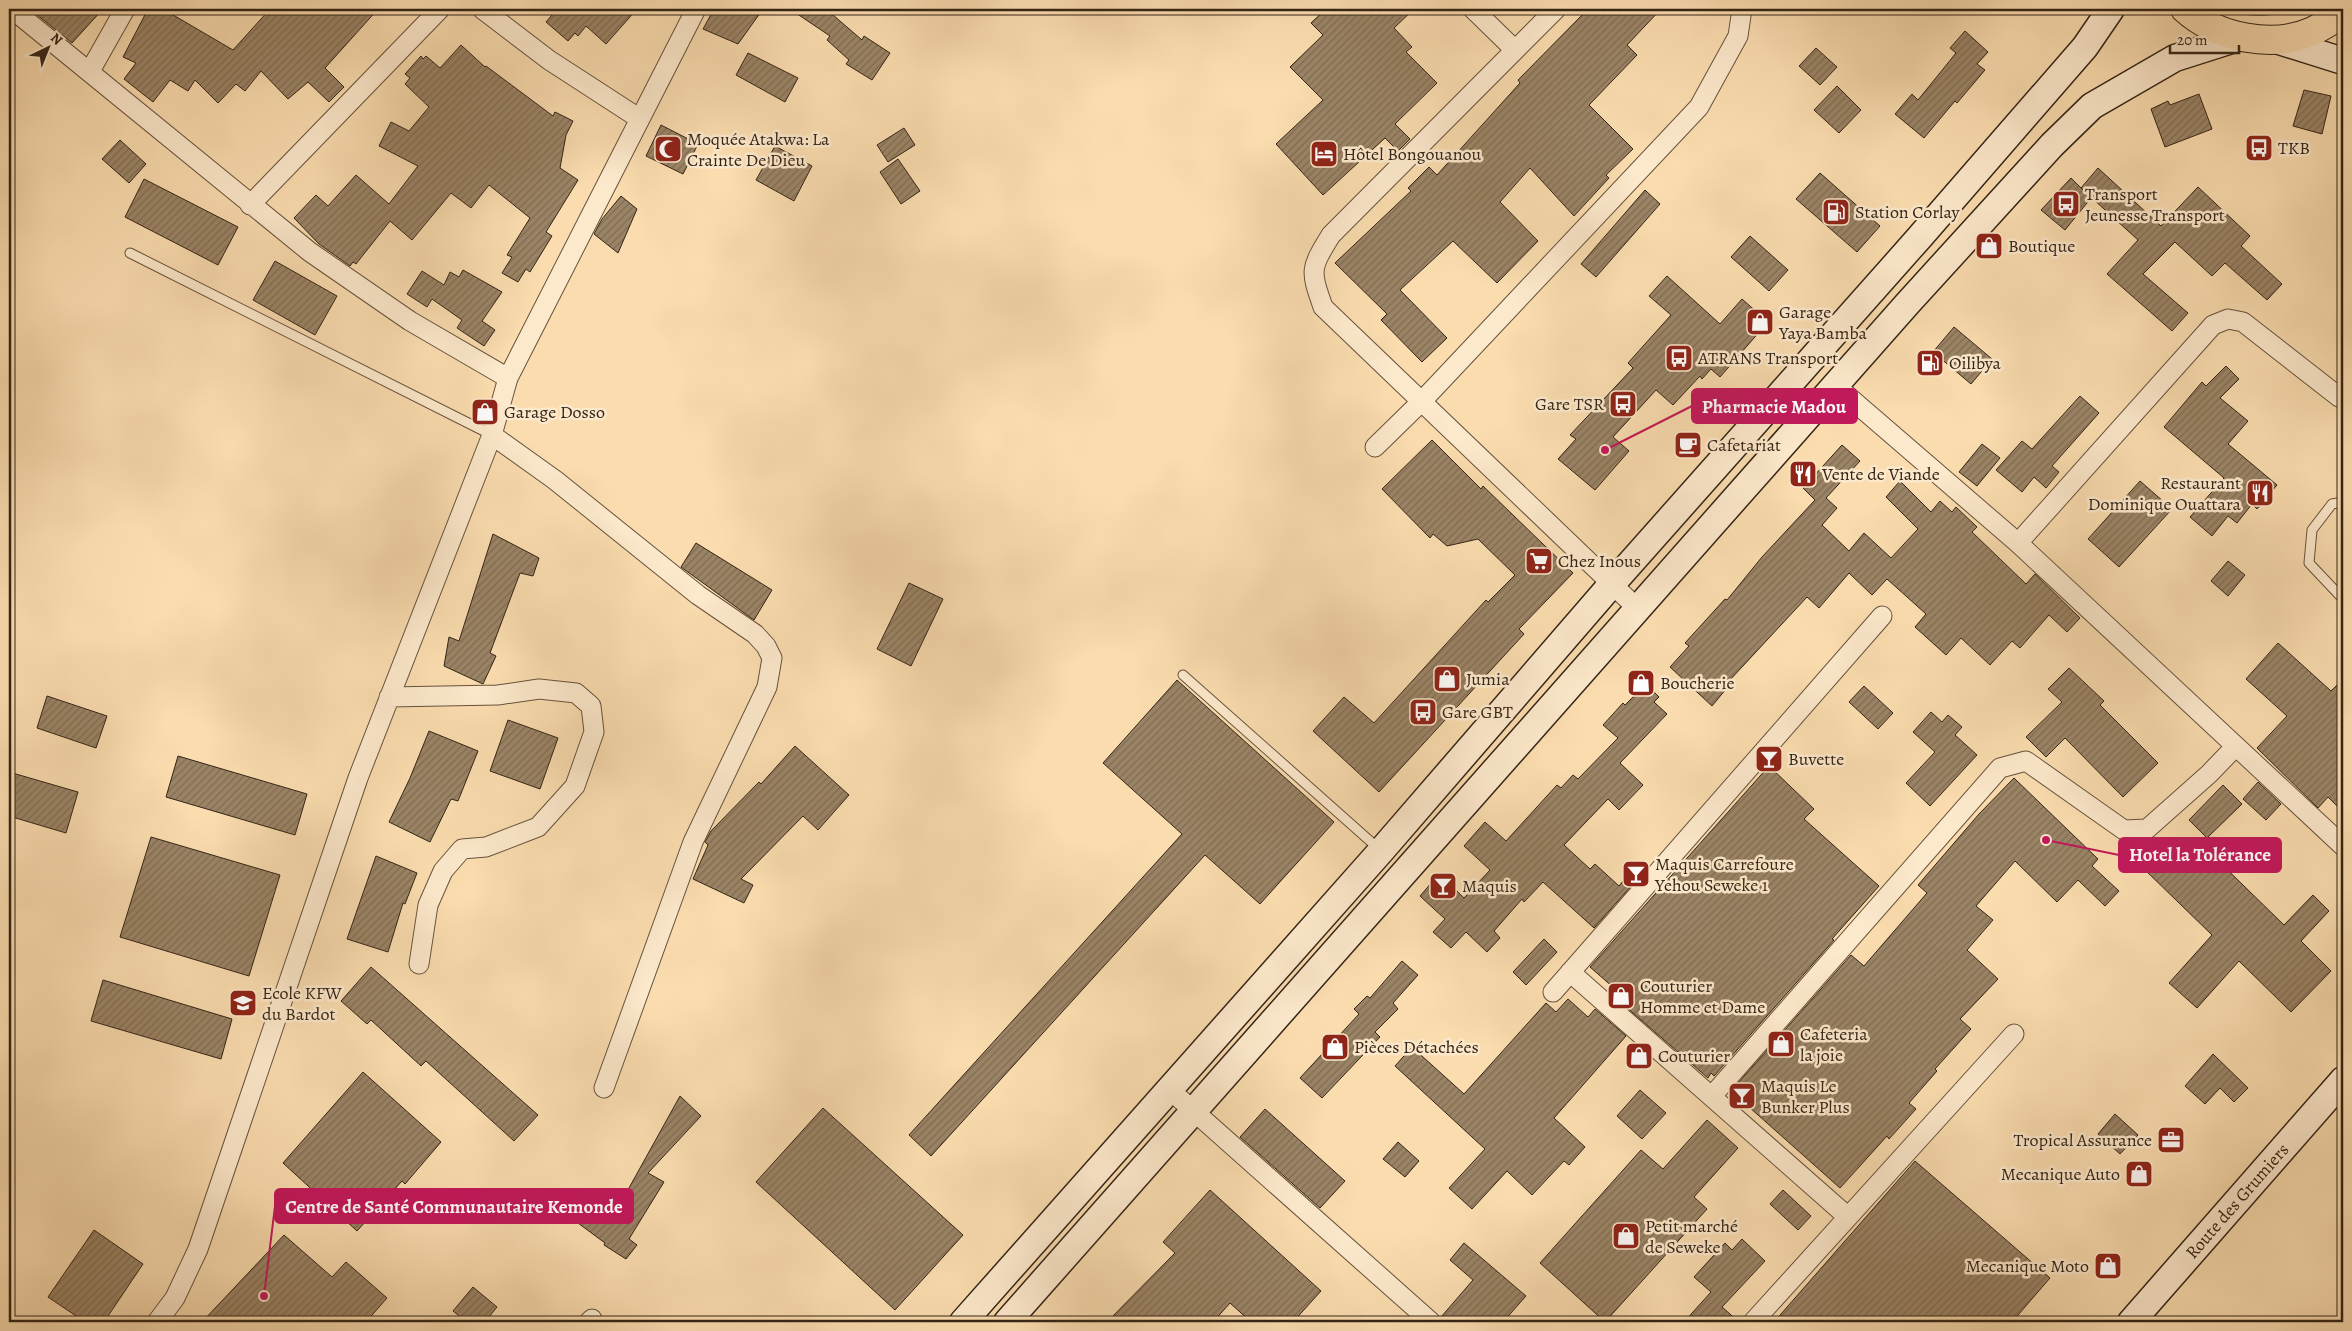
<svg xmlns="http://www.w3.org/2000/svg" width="2352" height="1331" font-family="Alegreya,serif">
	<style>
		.grass { fill: #d8bd95; stroke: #867056 }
		.building { fill: url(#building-hatch); stroke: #342416 }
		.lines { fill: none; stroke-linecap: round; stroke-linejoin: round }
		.lane-casing { stroke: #66523c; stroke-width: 11 }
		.street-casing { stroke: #66523c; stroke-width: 21 }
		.secondary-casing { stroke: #342416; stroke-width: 29 }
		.primary-casing { stroke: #342416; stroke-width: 30 }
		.lane { stroke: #fce8cb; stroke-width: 9 }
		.street { stroke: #fce8cb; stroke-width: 19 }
		.secondary { stroke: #fce8cb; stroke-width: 26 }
		.primary { stroke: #fadcaf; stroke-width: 28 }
		.labels { text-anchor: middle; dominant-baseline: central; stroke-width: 5; stroke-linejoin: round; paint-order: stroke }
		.poi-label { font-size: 18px; fill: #342416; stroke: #fce8cb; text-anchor: start }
		.street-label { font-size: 18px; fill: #342416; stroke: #fce8cb }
		.leader { fill: none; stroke: #c2185b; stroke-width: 2 }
		.callout-dot { fill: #c2185b; stroke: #fce8cb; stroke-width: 2 }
		.callout { fill: #c2185b; stroke: #c2185b; stroke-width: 2 }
		.callout-label { font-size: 19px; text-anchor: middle; font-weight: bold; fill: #fff }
	</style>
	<defs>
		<pattern id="building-hatch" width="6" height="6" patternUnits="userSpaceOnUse" patternTransform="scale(1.25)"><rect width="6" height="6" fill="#9b8466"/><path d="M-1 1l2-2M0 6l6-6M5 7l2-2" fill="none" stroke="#7f6c53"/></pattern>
	</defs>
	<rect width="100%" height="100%" fill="#fadcaf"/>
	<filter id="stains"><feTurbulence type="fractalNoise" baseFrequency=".004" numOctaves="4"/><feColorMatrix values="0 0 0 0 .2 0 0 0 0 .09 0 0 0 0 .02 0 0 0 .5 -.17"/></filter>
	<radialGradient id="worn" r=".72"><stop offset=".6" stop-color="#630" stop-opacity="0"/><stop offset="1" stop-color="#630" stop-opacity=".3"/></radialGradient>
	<path class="grass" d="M2220,9h73c-27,10 -47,7 -73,0z"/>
	<path class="building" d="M30,9h73l-31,34z
		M148,9h15l70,41 37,-41h108l-53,59 19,19 -15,15 -21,-20 -20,17 -27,-28 -16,20 -9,-7 -18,19 -23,-23 -7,11 -18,-11 -17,22 -29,-23 12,-16 -13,-6z
		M557,9h80l-31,35 -20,-18 -8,10 -3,-3 -7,8 -22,-19z
		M714,9h49l-25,35 -35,-15z
		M790,9h36l36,31 2,-4 26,17 -18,27 -26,-16 3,-4 -22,-20 3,-4z
		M1326,9h88l-20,19 18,19 -6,5 31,31 -42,41 15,15 -12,12 -13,-13 -62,57 -47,-51 47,-44 -33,-33 33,-32 -12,-12z
		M1588,9h73l-34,36 10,10 -48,50 44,44 -27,26 3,3 -35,38 -44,-48 -30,34 38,39 -41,42 -44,-42 -53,49 47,48 -25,24 -41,-42 6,-6 -52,-51 76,-72 -3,-3 21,-21 8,8 83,-92 -2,-3z
		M1965,31l23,21 -11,12 8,6 -28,33 -2,-2 -31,37 -29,-24 17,-20 6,6 38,-47 -6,-5z
		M461,45l24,22 1,-1 67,50 2,-4 18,9 -7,14 -6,33 18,12 -32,52 6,4 -22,36 -4,-3 -8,13 -16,-9 10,-16 -5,-2 23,-37 -41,-33 -18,23 -20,-15 -39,47 -22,-19 -34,43 -3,-2 -3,4 -31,-22 -25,-26 22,-23 12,11 28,-31 33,29 29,-38 -39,-20 12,-24 18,9 20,-24 -24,-23 5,-6 -5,-4 16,-18 2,3 3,-3 14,12z
		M1816,48l21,19 -17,18 -21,-19z
		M748,53l50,25 -13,24 -49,-27z
		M1837,86l24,24 -22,23 -25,-23z
		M2304,90l27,6 -9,38 -29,-8z
		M2199,94l13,35 -47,18 -14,-38 17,-8 2,4z
		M661,125l37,19 -15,30 -37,-18z
		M904,128l11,17 -27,17 -11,-17z
		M120,140l26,24 -17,19 -27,-24z
		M775,146l37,20 -18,35 -38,-21z
		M898,159l22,32 -19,13 -21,-32z
		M2098,168l63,58 37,-39 52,49 -9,10 41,38 -15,16 -42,-37 -13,13 -37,-34 -32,32 45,39 -16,18 -65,-57 31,-34 -57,-52z
		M1820,173l60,53 -23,26 -61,-53z
		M2071,178l20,20 -26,32 -24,-20z
		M144,179l94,48 -20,38 -93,-48z
		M1645,190l15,14 -64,73 -15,-13z
		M621,196l16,13 -19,44 -24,-19 8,-15z
		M1750,236l38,34 -19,21 -38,-34z
		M275,261l62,35 -22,39 -62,-35z
		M463,270l39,22 -20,29 13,9 -11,16 -27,-18 5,-8 -30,-21 -5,8 -20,-13 15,-23 22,14 6,-13 9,5z
		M1667,276l53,48 22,-25 26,23 -48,55 -9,-8 -9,10 -2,-3 -27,29 -17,-15 -43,47 16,14 -34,39 -37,-31 18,-20 -6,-4 63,-67 -5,-5 43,-48 -22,-19z
		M1954,327l38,32 -21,25 -38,-32z
		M2226,366l13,13 -19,19 28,23 -20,23 49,41 -20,24 -5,-5 -15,19 -9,-7 -16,20 -22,-19 34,-39 -60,-51 38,-45 4,4z
		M2080,396l19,17 -47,53 7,6 -13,16 -12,-11 -12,15 -26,-22 26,-29 10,8z
		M1432,440l49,49 2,-3 90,87 -54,56 5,5 -145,158 -66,-61 31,-34 30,26 112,-123 2,2 27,-27 -37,-36 -31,7 -14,-12 -3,4 -48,-49z
		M1982,444l18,14 -23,28 -18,-14z
		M1842,445l18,16 -34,37 11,10 -15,17 27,26 15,-18 27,25 27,-29 -32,-32 14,-16 31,31 9,-11 12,11 4,-5 21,20 -5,5 54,52 9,-10 45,44 -13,14 -18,-17 -29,33 -8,-7 -22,24 -29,-27 -15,17 -31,-28 11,-13 -39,-35 -15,16 -23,-22 -30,35 -12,-11 -78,84 2,2 -19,23 -42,-39 19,-21 -4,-3 40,-44 2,1 35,-43 53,-57 -12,-12z
		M2140,481l32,28 -53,58 -31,-28z
		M493,534l46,24 -6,18 -13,-3 -30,80 6,3 -13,28 -39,-18 5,-29 10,4z
		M696,543l76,47 -18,30 -73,-53z
		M2228,561l17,14 -17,21 -17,-15z
		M909,583l34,16 -32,67 -34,-17z
		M2278,643l53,48 12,-12v133l-15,-15 -10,11 -61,-60 30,-32 -41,-37z
		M2069,668l35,33 -4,4 58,58 -35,34 -58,-59 -19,19 -20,-20 36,-35 -14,-13z
		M1177,680l157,142 -74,82 -55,-49 -274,301 -22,-21 273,-301 -79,-71z
		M1646,684l13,13 -5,5 13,12 -47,49 23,22 -24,25 -11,-11 -44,46 26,24 5,-5 24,22 20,-25 8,7 -53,60 -51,-46 -19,20 -2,-3 -28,32 6,7 -13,14 -21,-20 -15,16 -18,-16 12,-13 -25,-23 19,-22 25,24 26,-28 -26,-24 21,-24 21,19 51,-56 4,3 12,-13 5,4 40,-41 -15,-13 20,-22 2,2z
		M1864,686l29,27 -15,16 -29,-27z
		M47,696l60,20 -11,32 -59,-20z
		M1931,712l11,10 6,-7 14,12 -7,8 22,20 -47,51 -24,-23 29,-31 -22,-20z
		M508,720l50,18 -18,51 -50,-18z
		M429,731l49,20 -20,50 -7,-2 -21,43 -41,-20 21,-44z
		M795,746l54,49 -31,35 -15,-14 -62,63 12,6 -9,18 -51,-24 15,-34 -3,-3 6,-11 48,-49 2,2z
		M178,756l129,38 -12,41 -129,-38z
		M1769,766l45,43 -10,10 75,67 -47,53 2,1 -120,136 -3,-3 -3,5 -98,-85 4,-5 -24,-21z
		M9,772l69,20 -12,41 -57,-17z
		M2014,778l84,81 -6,7 27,25 -14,15 -27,-26 -21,22 -42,-41 -39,45 17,14 -26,30 31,29 -38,40 11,10 -36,40 2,2 -28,32 7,6 -27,30 -2,-3 -47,52 -109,-97 120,-136 13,11 63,-73 -9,-8 61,-71z
		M2258,782l23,22 -15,16 -23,-21z
		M2223,785l19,19 -35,34 -18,-18z
		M151,837l129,38 -31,101 -129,-39z
		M2203,846l81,79 29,-30 16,16 -28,30 30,30 -40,41 -52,-51 -42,47 -28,-25 43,-48 -69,-67 21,-21 20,19z
		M376,856l41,17 -12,31 -2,-1 -15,49 -41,-13z
		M1544,939l13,13 -31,33 -13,-13z
		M1402,961l16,14 -25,28 5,6 -23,23 5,5 -58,61 -22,-20 59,-64 -5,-5 13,-13 3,2z
		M371,967l167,148 -24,26 -88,-80 -5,5 -50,-46 -4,4 -26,-23z
		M103,980l129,39 -11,40 -130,-38z
		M1568,999l20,18 7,-8 31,27 -72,82 31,29 -16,18 -5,-4 -32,34 -25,-24 -35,38 -23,-21 36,-39 -90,-83 17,-19 52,47 82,-91 10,9z
		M2213,1054l35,34 -14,14 -14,-14 -15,16 -20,-18z
		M363,1072l78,70 -36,42 -3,-3 -45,50 -74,-68z
		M1640,1090l26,23 -24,26 -25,-23z
		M680,1096l21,20 -53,57 16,9 -35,57 8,6 -11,14 -22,-14 1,-2 -27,-20 11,-14 20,15z
		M823,1108l140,127 -68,75 -139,-128z
		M1265,1109l80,72 -25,27 -80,-71z
		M2115,1114l23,21 -18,19 -22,-20z
		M1707,1120l31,28 -44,49 13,12 -102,113 -65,-59 101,-113 22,19z
		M1398,1142l21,19 -14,16 -22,-18z
		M1915,1161l135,117 -38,44h-238z
		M1210,1190l111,101 -28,31h-42l-21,-19 -17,19h-106l68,-69 -12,-11z
		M1783,1190l28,26 -13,14 -28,-26z
		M94,1230l49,34 -39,58h-19l-37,-25z
		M284,1235l48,42 14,-15 41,36 -21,24h-164z
		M1742,1239l23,22 -43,46 17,15h-55l27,-30 -17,-15 31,-34 7,7z
		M1464,1243l62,53 -23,26h-61l-1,-5 32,-37 -23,-20z
		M473,1287l24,20 -12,15h-18l-14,-11z"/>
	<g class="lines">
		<defs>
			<path id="lane" d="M130,253l362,182
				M2343,502l-11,2 -20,26 -3,33 34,36
				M1183,675l196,174"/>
			<path id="street" d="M12,9l298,243 100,69 98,57
				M482,9l67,51 91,59
				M1473,9l42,41
				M1556,9l-225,226c-21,34 -21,35 -8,72l315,302
				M90,71l35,-62
				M250,205l190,-196
				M1836,386l182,157 325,303
				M492,435l63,45 143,115 57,39 11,12 6,12 -5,29 -74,155 -89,246
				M1375,447l47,-46 277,-294 39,-71 4,-27
				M2018,543l195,-218 15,-6 15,3 96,75 4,1
				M389,697l109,-2 41,-6 37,4 15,13 3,26 -19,54 -37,41 -52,20 -24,2 -19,22 -15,34 -9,59
				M1570,972l278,245
				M1553,992l329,-376
				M1170,1090l261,232
				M1712,1096l288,-328 26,-7 98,69 23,-1 62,-55 26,-27
				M157,1322l18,-24 23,-49 160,-471 134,-343 16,-57 188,-369
				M589,1322l3,-3
				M1753,1322l261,-288"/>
			<g id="secondary">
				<path d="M2276,40l67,21"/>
				<path d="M963,1322l418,-471 230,-266 308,-347 166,-191 26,-38"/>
				<path d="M1007,1322l901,-1019 144,-158 40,-39 83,-48 66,-21"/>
				<path id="s1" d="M2131,1322l212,-242"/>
			</g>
			<path id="primary" d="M2185,9c32,29 88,40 128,22 10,-5 21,-12 30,-18"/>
		</defs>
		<use href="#lane" class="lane-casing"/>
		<use href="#street" class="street-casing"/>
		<use href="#secondary" class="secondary-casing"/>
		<use href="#primary" class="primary-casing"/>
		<use href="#lane" class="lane"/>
		<use href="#street" class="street"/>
		<use href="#secondary" class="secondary"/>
		<use href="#primary" class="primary"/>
	</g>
	<defs>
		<symbol id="bus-square" viewBox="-11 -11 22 22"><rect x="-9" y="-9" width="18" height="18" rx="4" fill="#8f2418" stroke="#fce8cb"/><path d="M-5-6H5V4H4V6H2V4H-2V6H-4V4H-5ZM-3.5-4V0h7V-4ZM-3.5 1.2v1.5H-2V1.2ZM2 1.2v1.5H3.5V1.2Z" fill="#fff"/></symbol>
		<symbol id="mosque-square" viewBox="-11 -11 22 22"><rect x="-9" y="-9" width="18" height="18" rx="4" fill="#8f2418" stroke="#fce8cb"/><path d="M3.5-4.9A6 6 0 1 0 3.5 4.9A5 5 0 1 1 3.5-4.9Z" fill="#fff"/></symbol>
		<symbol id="hotel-square" viewBox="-11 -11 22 22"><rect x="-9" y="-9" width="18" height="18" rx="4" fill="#8f2418" stroke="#fce8cb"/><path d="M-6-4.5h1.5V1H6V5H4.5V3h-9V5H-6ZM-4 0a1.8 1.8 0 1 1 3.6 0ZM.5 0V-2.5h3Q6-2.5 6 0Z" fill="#fff"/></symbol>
		<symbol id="fuel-square" viewBox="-11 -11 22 22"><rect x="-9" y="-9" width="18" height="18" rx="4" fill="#8f2418" stroke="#fce8cb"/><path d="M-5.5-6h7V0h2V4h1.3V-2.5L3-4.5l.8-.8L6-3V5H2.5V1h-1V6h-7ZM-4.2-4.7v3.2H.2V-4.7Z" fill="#fff"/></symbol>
		<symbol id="shop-square" viewBox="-11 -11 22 22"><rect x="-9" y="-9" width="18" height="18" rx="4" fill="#8f2418" stroke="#fce8cb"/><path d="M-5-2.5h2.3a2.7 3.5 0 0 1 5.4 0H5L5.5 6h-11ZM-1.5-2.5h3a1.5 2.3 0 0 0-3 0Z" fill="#fff"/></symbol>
		<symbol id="cafe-square" viewBox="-11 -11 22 22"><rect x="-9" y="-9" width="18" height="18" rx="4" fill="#8f2418" stroke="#fce8cb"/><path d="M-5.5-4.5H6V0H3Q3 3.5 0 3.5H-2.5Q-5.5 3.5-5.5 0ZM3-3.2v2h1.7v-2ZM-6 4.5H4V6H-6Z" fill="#fff"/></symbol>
		<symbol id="restaurant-square" viewBox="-11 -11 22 22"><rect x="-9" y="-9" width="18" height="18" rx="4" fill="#8f2418" stroke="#fce8cb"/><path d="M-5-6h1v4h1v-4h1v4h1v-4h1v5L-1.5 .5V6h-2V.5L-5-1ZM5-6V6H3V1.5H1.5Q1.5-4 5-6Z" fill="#fff"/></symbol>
		<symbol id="supermarket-square" viewBox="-11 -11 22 22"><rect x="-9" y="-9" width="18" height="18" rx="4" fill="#8f2418" stroke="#fce8cb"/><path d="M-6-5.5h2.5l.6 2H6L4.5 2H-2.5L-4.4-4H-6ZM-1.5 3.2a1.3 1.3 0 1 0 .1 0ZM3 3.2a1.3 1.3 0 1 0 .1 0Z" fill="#fff"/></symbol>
		<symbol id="bar-square" viewBox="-11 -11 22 22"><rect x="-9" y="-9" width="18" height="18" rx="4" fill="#8f2418" stroke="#fce8cb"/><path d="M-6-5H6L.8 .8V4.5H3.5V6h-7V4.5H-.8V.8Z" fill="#fff"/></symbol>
		<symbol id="school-square" viewBox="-11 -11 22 22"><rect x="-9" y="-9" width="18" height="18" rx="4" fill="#8f2418" stroke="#fce8cb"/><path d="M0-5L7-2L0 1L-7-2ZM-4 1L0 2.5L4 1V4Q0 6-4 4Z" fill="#fff"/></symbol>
		<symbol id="office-square" viewBox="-11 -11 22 22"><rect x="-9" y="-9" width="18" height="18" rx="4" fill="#8f2418" stroke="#fce8cb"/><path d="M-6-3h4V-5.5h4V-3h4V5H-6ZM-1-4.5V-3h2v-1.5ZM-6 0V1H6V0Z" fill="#fff"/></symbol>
	</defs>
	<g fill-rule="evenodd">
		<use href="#bus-square" x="2243" y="132" width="32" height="32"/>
		<use href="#mosque-square" x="652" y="133" width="32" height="32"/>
		<use href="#hotel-square" x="1308" y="138" width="32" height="32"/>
		<use href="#bus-square" x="2050" y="188" width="32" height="32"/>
		<use href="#fuel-square" x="1820" y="196" width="32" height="32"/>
		<use href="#shop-square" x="1973" y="230" width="32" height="32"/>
		<use href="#shop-square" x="1744" y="306" width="32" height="32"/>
		<use href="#bus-square" x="1663" y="342" width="32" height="32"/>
		<use href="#fuel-square" x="1914" y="347" width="32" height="32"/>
		<use href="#bus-square" x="1607" y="388" width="32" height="32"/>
		<use href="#shop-square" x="469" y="396" width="32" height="32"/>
		<use href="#cafe-square" x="1672" y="429" width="32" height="32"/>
		<use href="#restaurant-square" x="1787" y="458" width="32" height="32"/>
		<use href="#restaurant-square" x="2244" y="477" width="32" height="32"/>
		<use href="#supermarket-square" x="1523" y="545" width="32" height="32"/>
		<use href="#shop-square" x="1431" y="663" width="32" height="32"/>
		<use href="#shop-square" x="1625" y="667" width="32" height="32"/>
		<use href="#bus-square" x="1407" y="696" width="32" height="32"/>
		<use href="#bar-square" x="1753" y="743" width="32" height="32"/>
		<use href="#bar-square" x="1620" y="858" width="32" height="32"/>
		<use href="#bar-square" x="1427" y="870" width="32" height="32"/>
		<use href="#shop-square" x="1605" y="980" width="32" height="32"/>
		<use href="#school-square" x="227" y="987" width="32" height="32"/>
		<use href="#shop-square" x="1765" y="1028" width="32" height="32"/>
		<use href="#shop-square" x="1319" y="1031" width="32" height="32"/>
		<use href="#shop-square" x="1623" y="1040" width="32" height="32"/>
		<use href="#bar-square" x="1726" y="1080" width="32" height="32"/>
		<use href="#office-square" x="2155" y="1124" width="32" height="32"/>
		<use href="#shop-square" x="2123" y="1158" width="32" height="32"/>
		<use href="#shop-square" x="1610" y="1220" width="32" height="32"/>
		<use href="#shop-square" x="2092" y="1250" width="32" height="32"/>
	</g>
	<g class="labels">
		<g class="poi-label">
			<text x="687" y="139">Moquée Atakwa: La<tspan x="687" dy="21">Crainte De Dieu</tspan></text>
			<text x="2278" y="148">TKB</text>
			<text x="1343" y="154">Hôtel Bongouanou</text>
			<text x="2085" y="194">Transport<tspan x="2085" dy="21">Jeunesse Transport</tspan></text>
			<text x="1855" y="212">Station Corlay</text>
			<text x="2008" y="246">Boutique</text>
			<text x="1779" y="312">Garage<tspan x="1779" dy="21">Yaya Bamba</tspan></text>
			<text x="1698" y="358">ATRANS Transport</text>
			<text x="1949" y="363">Oilibya</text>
			<text x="1604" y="404" text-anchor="end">Gare TSR</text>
			<text x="504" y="412">Garage Dosso</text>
			<text x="1707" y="445">Cafetariat</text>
			<text x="1822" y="474">Vente de Viande</text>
			<text x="2241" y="483" text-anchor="end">Restaurant<tspan x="2241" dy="21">Dominique Ouattara</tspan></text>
			<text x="1558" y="561">Chez Inous</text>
			<text x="1466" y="679">Jumia</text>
			<text x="1660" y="683">Boucherie</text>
			<text x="1442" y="712">Gare GBT</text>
			<text x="1788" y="759">Buvette</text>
			<text x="1655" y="864">Maquis Carrefoure<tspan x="1655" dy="21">Yehou Seweke 1</tspan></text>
			<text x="1462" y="886">Maquis</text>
			<text x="1640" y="986">Couturier<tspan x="1640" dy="21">Homme et Dame</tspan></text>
			<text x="262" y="993">Ecole KFW<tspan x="262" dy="21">du Bardot</tspan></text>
			<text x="1800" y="1034">Cafeteria<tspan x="1800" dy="21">la joie</tspan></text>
			<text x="1354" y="1047">Pièces Détachées</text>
			<text x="1658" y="1056">Couturier</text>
			<text x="1761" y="1086">Maquis Le<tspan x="1761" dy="21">Bunker Plus</tspan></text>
			<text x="2152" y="1140" text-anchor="end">Tropical Assurance</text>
			<text x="2120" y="1174" text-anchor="end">Mecanique Auto</text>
			<text x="1645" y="1226">Petit marché<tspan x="1645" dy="21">de Seweke</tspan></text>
			<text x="2089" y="1266" text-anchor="end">Mecanique Moto</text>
		</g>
		<g class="street-label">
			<text stroke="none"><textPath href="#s1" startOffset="161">Route des Grumiers</textPath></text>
		</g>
	</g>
	<path class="leader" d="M1605 450L1692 406M2046 840L2119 855M264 1296L275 1206"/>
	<g class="callout-dot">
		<circle cx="1605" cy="450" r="5"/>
		<circle cx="2046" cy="840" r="5"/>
		<circle cx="264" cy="1296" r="5"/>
	</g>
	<g class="callout">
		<rect x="1692" y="389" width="165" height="34" rx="5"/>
		<rect x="2119" y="838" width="162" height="34" rx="5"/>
		<rect x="275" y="1189" width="358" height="34" rx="5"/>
	</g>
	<g class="callout-label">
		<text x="1774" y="413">Pharmacie Madou</text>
		<text x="2200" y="861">Hotel la Tolérance</text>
		<text x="454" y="1213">Centre de Santé Communautaire Kemonde</text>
	</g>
	<rect width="2352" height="1331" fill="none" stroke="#fadcaf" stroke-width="30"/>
	<rect x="10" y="10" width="2332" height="1311" fill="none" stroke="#342416" stroke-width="2.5"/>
	<rect x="15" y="15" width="2322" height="1301" fill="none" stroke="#342416"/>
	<g transform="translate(48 48) rotate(43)" stroke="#fce8cb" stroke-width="4" paint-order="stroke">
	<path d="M0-4L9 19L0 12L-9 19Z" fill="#342416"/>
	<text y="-8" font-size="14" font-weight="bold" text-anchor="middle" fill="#342416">N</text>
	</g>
	<path d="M2170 45v8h69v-8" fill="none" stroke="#342416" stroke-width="2.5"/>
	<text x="2177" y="45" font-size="15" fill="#342416" stroke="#fce8cb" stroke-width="4" paint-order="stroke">20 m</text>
	<rect width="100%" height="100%" filter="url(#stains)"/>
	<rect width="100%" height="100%" fill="url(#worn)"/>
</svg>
